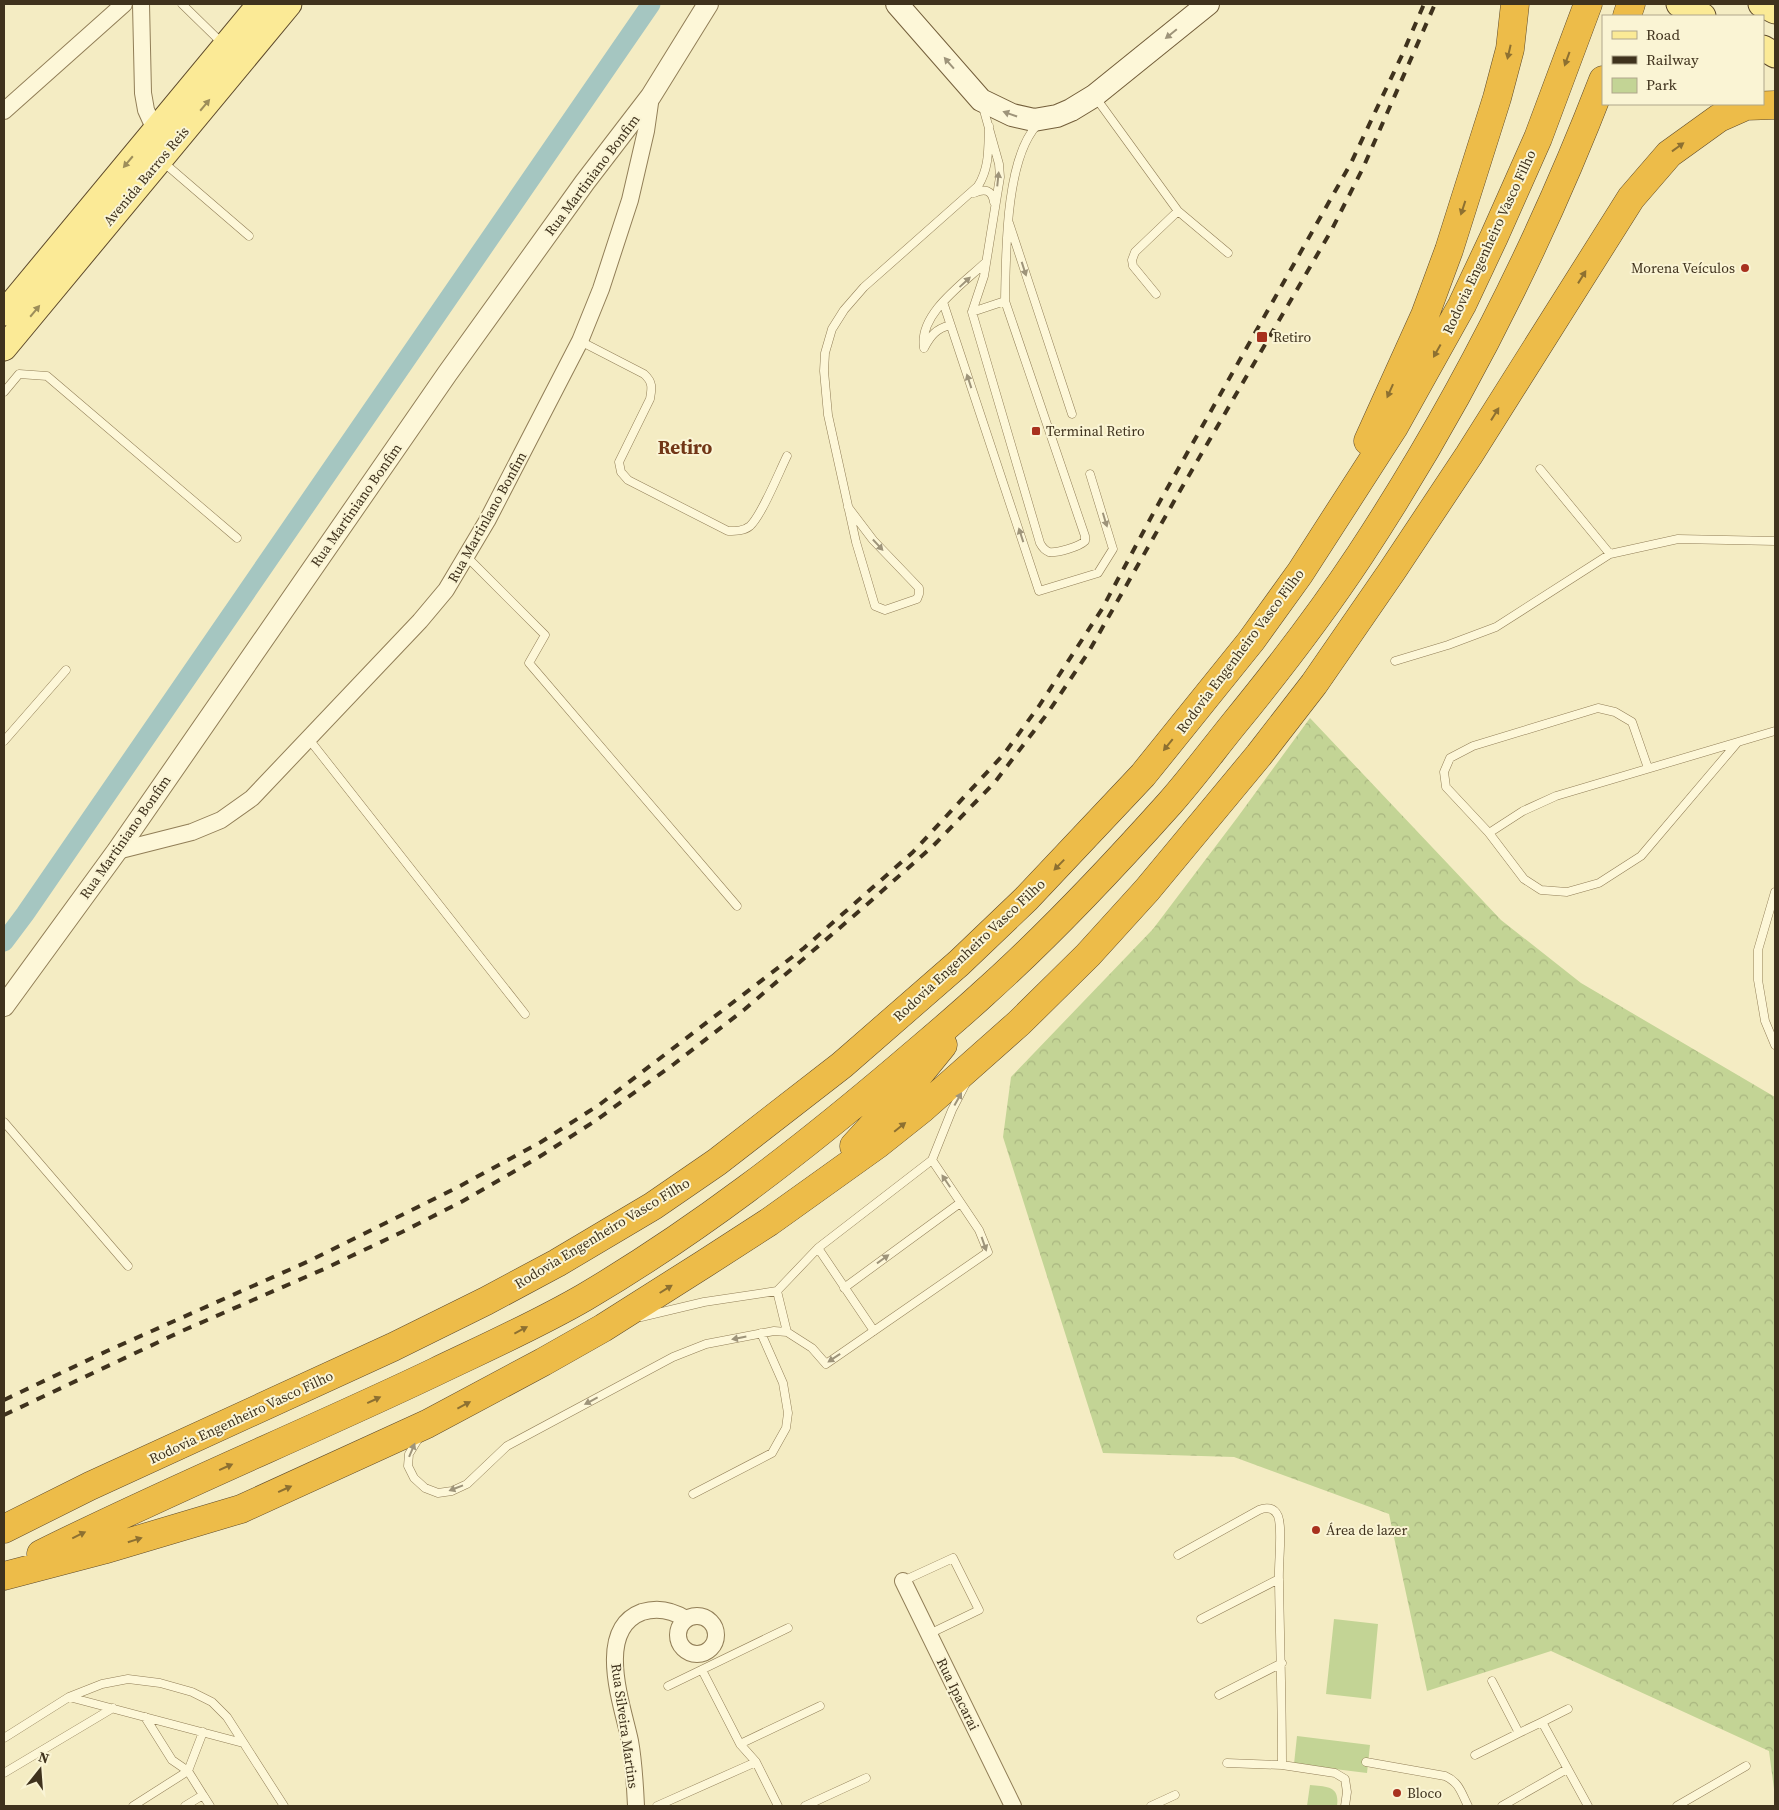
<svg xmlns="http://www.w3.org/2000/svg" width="1779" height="1810" font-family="'Source Serif 4',serif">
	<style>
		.forest { fill: url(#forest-crowns) }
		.park { fill: #c3d495 }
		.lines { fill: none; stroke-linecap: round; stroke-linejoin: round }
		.canal { stroke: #a5c6c1; stroke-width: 19 }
		.service-casing { stroke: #917e57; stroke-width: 9 }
		.minor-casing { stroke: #917e57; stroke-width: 18 }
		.tertiary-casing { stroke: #917e57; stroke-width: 22 }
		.secondary-casing { stroke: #735e3a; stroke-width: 24 }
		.primary-casing { stroke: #5e4a2b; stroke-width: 27 }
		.motorway-casing { stroke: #5e4a2b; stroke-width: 29 }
		.service { stroke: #fdf7d8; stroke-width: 8 }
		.minor { stroke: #fdf7d8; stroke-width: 16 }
		.tertiary { stroke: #fdf7d8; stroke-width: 20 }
		.secondary { stroke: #fdf7d8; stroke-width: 22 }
		.primary { stroke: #fbea96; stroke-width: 25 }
		.motorway { stroke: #edbc49; stroke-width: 28 }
		.rail { stroke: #3f321d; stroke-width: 4; stroke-dasharray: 9 9; stroke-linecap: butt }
		.oneway { fill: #9e947a }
		.oneway2 { fill: #8d7031 }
		.oneway3 { fill: #9d8e5a }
		.poi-dot { fill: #a8311e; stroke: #faf4d4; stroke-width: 2 }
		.labels { text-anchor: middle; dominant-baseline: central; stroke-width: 4; stroke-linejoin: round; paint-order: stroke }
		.street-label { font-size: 14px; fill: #3f321d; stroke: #faf4d4 }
		.poi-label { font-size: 14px; fill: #3f321d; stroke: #faf4d4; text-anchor: start }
		.district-label { font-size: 19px; font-weight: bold; fill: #713616; stroke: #faf4d4 }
	</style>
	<defs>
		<pattern id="forest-crowns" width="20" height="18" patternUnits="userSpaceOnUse" patternTransform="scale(1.25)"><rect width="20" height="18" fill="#c3d495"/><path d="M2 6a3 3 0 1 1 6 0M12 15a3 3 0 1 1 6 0" fill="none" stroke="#a9b680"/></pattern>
	</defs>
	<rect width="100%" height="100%" fill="#f4ecc3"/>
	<path class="forest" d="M1310,718l191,202 80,63 194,114v700l-6,-46 -218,-100 -124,40 -38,-177 -155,-57 -131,-4 -100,-316 8,-60 142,-148 84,-111z"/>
	<path class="park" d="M1334,1619l44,5 -7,75 -45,-5z
		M1297,1736l73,9 -3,28 -73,-9z
		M1310,1785c16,2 30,0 27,21h-30z"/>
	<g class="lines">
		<path class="canal" d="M4,942l21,-28 626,-910"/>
		<defs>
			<path id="service" d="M182,4l41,40
				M1096,98l82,113 50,42
				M163,162l86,74
				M974,193c11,-5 18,-3 20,9
				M1009,223l63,191
				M1156,294l-23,-28 -1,-6 3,-8 43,-41
				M1005,301l80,235v5c-6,6 -28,12 -36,11 -5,-2 -7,-5 -9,-9l-68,-231z
				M1005,301c1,-47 0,-141 32,-176
				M943,302l96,289 59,-18 15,-24 -23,-75
				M972,312l12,-36 16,-99 -1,-13 -16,-57
				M580,341l64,33c9,8 8,14 6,25l-31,63 2,10 7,8 100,51c8,0 16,0 22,-5 12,-11 29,-54 37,-70
				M924,348c-6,-34 40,-65 62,-86
				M924,348c7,-13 12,-19 26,-23
				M4,392l15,-18 28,2 190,162
				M1540,469l70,85
				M848,507l25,33 46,48v6l-2,5 -32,11 -10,-4 -19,-64 -28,-127 -4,-44 1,-18 7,-24 12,-19 20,-23 114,-101c12,-19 10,-39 11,-60
				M467,557l78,78 -16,28 208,243
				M1395,661l53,-16 48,-18 114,-73 68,-15 97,2
				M308,738l217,276
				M4,741l62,-71
				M1648,768l-16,-46 -17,-10 -17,-4 -125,38 -23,12 -6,14 2,15 43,46 34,-22 33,-15 219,-65
				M1489,833l35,46 17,11 26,2 32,-9 42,-27 96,-113
				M1775,892l-17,58v30l7,41 10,24
				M4,1122l124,144
				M818,1248l56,83
				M844,1288l116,-85
				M777,1291l10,41
				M641,1317l63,-15 73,-11 41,-43 114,-88 20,-50 14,-27
				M420,1436l-11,18 -1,12 6,12 11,10 13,5 14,-2 15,-7 40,-38 166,-89 33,-13 68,-13 13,1 25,16 14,16 162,-112 -9,-22 -47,-70
				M693,1494l79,-41 14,-25 2,-15 -5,-30 -22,-50
				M1178,1555l81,-45c7,-3 15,-3 19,6 5,13 0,48 1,65 1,61 3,123 3,184l53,8 10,6 2,13 -2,14
				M903,1581l50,-23 26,52 -50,24
				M1201,1619l78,-40
				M702,1670l38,74 16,18 22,44
				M1492,1681l27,52 23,-11 46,84
				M668,1686l120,-58
				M1219,1695l63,-32
				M69,1697l174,46
				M145,1717l27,43 16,11 15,24 -18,11
				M1542,1722l26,-13
				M4,1738l65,-41 33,-13 26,-5 32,4 32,9 20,10 15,15 57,89
				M740,1744l80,-38
				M1475,1755l44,-22
				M1366,1762l79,14c14,6 16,16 23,30
				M1227,1763l55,2
				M4,1773l109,-65
				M203,1795l7,11
				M133,1806l55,-35 15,-39
				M657,1806l99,-44
				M805,1806l61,-28
				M1151,1806l24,-11
				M1502,1806l65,-37
				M1677,1806l69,-40"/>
			<path id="minor" d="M141,4l2,89 3,17 9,20
				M4,111l120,-107
				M117,851l75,-19 29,-12 31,-22 168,-177 26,-31 41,-69 93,-180 21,-52 29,-89 16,-69 5,-35
				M903,1581l110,225
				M678 1635a19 19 0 1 1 38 0a19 19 0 1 1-38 0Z
				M636,1806c-1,-21 -2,-43 -6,-65 -7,-34 -36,-111 12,-129 16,-5 30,-2 44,7"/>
			<path id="tertiary" d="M4,1006l113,-155 330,-477 138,-192 66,-86 57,-92"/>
			<path id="secondary" d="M897,4l84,96 31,15 22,5 23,-4 14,-6 23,-14 114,-92"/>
			<path id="primary" d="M1679,4l24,12
				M1761,4l14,7
				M1763,48l12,7
				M4,313l256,-309
				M4,348l285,-344"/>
			<path id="motorway" d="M1627,16l4,-12
				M1368,441l57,-126 24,-65 48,-152 13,-49 5,-45
				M854,1146l63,-69 26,-32
				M4,1529l86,-43 303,-139 93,-46 71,-38 96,-57 64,-44 125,-97 117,-102 67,-64 117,-124 108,-134 49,-68 94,-146 68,-122 32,-68 44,-99 50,-134
				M41,1554c130,-65 264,-120 394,-182 50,-24 102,-47 150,-75 112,-66 215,-146 314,-230 28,-24 57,-48 84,-73 66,-59 128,-125 187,-191 22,-25 42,-52 63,-78 45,-55 88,-111 127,-170 98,-149 179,-309 243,-475
				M4,1576l99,-26 138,-41 186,-85 116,-62 60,-34 101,-64 65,-42 109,-78 44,-35 97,-86 69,-68 59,-65 112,-135 55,-71 78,-113 77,-116 162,-257 38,-44 50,-36 27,-12 29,-1"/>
		</defs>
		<use href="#service" class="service-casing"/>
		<use href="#minor" class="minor-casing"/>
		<use href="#tertiary" class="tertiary-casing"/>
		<use href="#secondary" class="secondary-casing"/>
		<use href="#primary" class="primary-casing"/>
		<use href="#motorway" class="motorway-casing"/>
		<use href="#service" class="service"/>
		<use href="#minor" class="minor"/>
		<use href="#tertiary" class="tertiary"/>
		<use href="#secondary" class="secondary"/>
		<use href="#primary" class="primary"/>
		<use href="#motorway" class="motorway"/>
		<path class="rail" d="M4,1400l103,-49 202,-90 151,-75 81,-44 58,-37 205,-157 109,-96 91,-98 35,-48 63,-97 53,-99 196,-347 52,-110 21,-49
			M4,1415l178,-84 142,-62 78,-37 61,-31 76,-44 56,-36 79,-57 71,-55 119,-102 69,-61 62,-64 52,-68 41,-61 93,-164 150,-258 32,-63 72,-164"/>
	</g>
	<defs><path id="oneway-solid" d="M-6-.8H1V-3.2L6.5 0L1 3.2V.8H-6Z" transform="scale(1.25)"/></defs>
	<g class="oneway">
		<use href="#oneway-solid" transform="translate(1171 34) rotate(141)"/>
		<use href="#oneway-solid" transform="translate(949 63) rotate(-131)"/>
		<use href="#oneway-solid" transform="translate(1010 114) rotate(-161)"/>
		<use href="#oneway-solid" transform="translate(998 179) rotate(-84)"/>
		<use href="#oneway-solid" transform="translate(1024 269) rotate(72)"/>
		<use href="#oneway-solid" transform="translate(965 282) rotate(-43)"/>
		<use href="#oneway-solid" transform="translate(969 381) rotate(-108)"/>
		<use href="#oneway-solid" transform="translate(1105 520) rotate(73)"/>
		<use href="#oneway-solid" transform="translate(1021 535) rotate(-108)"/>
		<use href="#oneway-solid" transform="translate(878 545) rotate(47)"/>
		<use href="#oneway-solid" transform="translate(958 1099) rotate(-61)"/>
		<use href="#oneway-solid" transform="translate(946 1181) rotate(-124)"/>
		<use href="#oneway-solid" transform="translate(984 1244) rotate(71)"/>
		<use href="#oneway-solid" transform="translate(883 1259) rotate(-36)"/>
		<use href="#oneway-solid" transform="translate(739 1338) rotate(169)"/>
		<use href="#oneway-solid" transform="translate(834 1358) rotate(146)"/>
		<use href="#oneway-solid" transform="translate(591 1401) rotate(152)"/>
		<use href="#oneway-solid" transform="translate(412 1450) rotate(-67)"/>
		<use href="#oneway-solid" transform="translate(456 1488) rotate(159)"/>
	</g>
	<g class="oneway2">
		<use href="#oneway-solid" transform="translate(1509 52) rotate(103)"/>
		<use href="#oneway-solid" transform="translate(1567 59) rotate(110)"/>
		<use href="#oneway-solid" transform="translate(1678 147) rotate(-36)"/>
		<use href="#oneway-solid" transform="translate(1463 208) rotate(108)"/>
		<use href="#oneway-solid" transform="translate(1582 277) rotate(-58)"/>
		<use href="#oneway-solid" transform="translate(1437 351) rotate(119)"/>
		<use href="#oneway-solid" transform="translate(1390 391) rotate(114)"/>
		<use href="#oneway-solid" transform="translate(1495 414) rotate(-58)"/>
		<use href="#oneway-solid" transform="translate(1168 745) rotate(129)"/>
		<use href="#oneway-solid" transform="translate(1059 865) rotate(134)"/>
		<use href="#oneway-solid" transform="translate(900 1127) rotate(-39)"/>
		<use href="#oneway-solid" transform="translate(666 1289) rotate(-32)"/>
		<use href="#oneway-solid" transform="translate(521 1330) rotate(-28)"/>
		<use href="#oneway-solid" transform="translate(374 1400) rotate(-25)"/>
		<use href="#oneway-solid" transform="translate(464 1405) rotate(-28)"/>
		<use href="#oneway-solid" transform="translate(226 1467) rotate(-24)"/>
		<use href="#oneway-solid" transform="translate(285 1489) rotate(-24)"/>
		<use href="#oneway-solid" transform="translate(79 1535) rotate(-26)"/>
		<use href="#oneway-solid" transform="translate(135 1540) rotate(-17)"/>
	</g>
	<g class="oneway3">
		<use href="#oneway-solid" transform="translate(205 105) rotate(-50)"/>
		<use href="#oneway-solid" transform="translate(128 162) rotate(130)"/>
		<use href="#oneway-solid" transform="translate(35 311) rotate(-50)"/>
	</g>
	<g class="poi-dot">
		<circle cx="1745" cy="268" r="5"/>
		<rect x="1256" y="331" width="12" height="12" rx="2.5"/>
		<rect x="1031" y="426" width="10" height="10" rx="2.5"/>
		<circle cx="1316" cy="1530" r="5"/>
		<circle cx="1397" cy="1793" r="5"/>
	</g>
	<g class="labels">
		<g class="street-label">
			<text transform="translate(592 175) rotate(-53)">Rua Martiniano Bonfim</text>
			<text transform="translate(146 176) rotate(-50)">Avenida Barros Reis</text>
			<text transform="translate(1489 242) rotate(-65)">Rodovia Engenheiro Vasco Filho</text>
			<text transform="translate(356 505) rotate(-55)">Rua Martiniano Bonfim</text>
			<text transform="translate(487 517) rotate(-61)">Rua Martinlano Bonfim</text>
			<text transform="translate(1240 651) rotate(-53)">Rodovia Engenheiro Vasco Filho</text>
			<text transform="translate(125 837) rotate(-55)">Rua Martiniano Bonfim</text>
			<text transform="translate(969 950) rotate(-43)">Rodovia Engenheiro Vasco Filho</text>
			<text transform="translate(602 1233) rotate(-31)">Rodovia Engenheiro Vasco Filho</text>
			<text transform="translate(241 1417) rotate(-25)">Rodovia Engenheiro Vasco Filho</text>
			<text transform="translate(958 1694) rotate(64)">Rua Ipacarai</text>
			<text transform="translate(625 1726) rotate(82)">Rua Silveira Martins</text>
		</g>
		<g class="poi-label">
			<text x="1735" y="268" text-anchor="end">Morena Veículos</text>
			<text x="1273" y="337">Retiro</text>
			<text x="1046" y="431">Terminal Retiro</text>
			<text x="1326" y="1530">Área de lazer</text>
			<text x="1407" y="1793">Bloco</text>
		</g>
		<g class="district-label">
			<text x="685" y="447">Retiro</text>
		</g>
	</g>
	<rect width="1779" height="1810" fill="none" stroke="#3f321d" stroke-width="10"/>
	<rect x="1602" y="15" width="162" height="90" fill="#faf4d4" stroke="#afa68b"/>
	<rect x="1612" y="31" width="25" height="8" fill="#fbea96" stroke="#afa68b"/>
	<text x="1646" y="40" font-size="15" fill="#3f321d">Road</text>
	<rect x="1612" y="56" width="25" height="8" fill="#3f321d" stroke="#afa68b"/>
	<text x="1646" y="65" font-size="15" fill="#3f321d">Railway</text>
	<rect x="1612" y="78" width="25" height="15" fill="#c3d495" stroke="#afa68b"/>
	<text x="1646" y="90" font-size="15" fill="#3f321d">Park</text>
	<g transform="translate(40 1770) rotate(17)" stroke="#faf4d4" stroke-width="4" paint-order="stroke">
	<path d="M0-4L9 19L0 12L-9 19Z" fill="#3f321d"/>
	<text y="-8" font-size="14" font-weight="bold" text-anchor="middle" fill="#3f321d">N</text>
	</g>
</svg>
